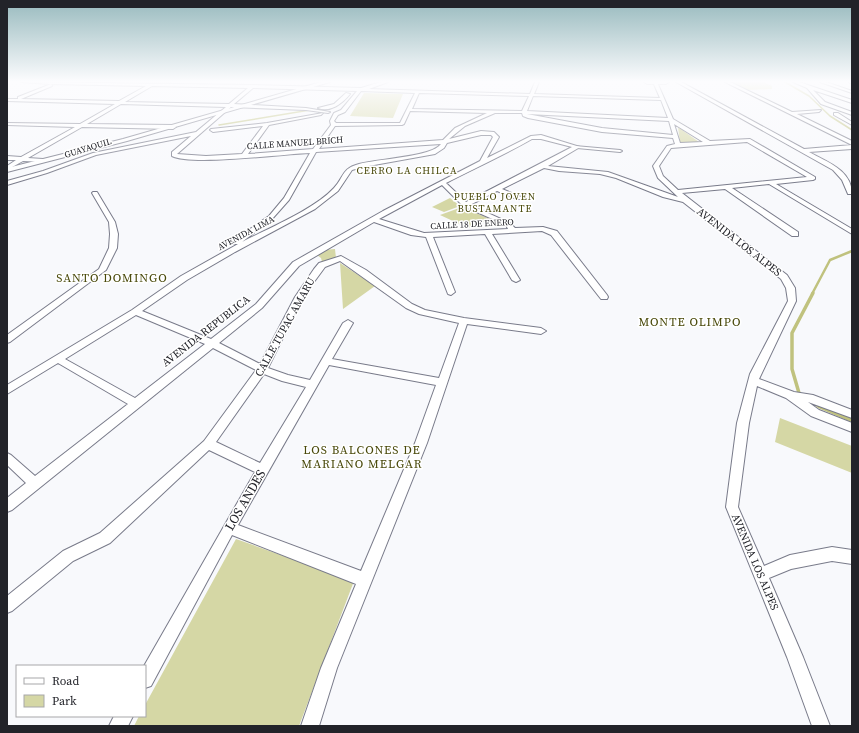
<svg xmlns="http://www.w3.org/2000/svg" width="859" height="733" font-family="'Source Serif 4',serif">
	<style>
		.green { fill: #d5d7a5 }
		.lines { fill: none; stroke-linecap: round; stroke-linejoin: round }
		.stream-far3 { stroke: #c0c27e; stroke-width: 1.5 }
		.stream-far2 { stroke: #c0c27e; stroke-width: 2.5 }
		.stream-far1 { stroke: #c0c27e; stroke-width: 3.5 }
		.stream { stroke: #c0c27e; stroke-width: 4.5 }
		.pedestrian-casing { stroke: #797b8a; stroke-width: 2 }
		.minor-casing { stroke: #797b8a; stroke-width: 2 }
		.tertiary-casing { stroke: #797b8a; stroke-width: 2 }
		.pedestrian { fill: #fff; fill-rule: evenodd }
		.minor { fill: #fff; fill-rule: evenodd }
		.tertiary { fill: #fff; fill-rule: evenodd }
		.labels { text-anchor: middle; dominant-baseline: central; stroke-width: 3; stroke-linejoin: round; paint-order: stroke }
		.far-street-label { font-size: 9px; fill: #222329; stroke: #fff }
		.far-neighbourhood-label { font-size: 10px; letter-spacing: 1px; fill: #484809; stroke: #fff }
		.street-label { font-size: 11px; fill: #222329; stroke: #fff }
		.neighbourhood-label { font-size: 12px; letter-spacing: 1px; fill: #484809; stroke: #fff }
		.near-street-label { font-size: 13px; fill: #222329; stroke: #fff }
	</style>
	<rect width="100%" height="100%" fill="#f8f9fc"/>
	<path class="green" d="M731,82h33l8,4v3l-26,1z
		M364,93l39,1 -10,24 -43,-2z
		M678,127l21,15 -19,1z
		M450,198l10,8 -16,6 -12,-5z
		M462,207l28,12 -22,9 -28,-13z
		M335,249l1,9 -14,4 -1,-4 -4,-3 7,-5z
		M340,263l35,23 -32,23z
		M780,418l72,28v27l-77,-31z
		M236,539l118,42 -55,145h-165l5,-10h6v-11z"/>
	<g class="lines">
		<path class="stream-far3" d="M785,82l24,14 21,20 22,14
			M219,125l91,-15"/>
		<path class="stream-far2" d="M812,294l18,-34 22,-9"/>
		<path class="stream-far1" d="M799,393l-7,-24v-36l21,-40
			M817,405l4,2"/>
		<path class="stream" d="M819,406l33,14"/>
		<defs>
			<path id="pedestrian" d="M575,146l45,4 2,1 -2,1 -43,-4h-2z"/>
			<path id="minor" d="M21,82l232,3 108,3 20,-6h7l-19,7 161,5 5,-12h4l-5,12 126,4 -7,-16h4l16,37 37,22 40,-2 65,38v2l-2,1 -37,4 76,45v5l-83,-50 -37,4 66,44v4h-6l-67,-47 -43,4 105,82 8,13 1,13 -37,78 35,13 19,3 39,15v8l-44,-16 11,8 33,13v9l-41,-16 -25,-18 -29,-12 -8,37 -11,84 26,59 26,-11 42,-8 20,3v14l-20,-3 -41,8 -22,9 34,79 27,69h-18l-25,-69 -61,-150 11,-84 13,-49 38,-73 -2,-13 -5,-9 -98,-77 -20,-5 -47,-19 -16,-4 -41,-3 -15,-3 -42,21 19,8v2h-4l-20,-8 -27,14 40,18 5,5 28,-1 14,4 50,64 1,2 -1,2h-6l-50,-64 -9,-4 -50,3 28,46 -4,2 -4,-2 -27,-46 -52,3 22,55 -4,3 -3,-1 -22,-57 -15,-2 -37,-13 -75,44 -37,42 -43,35 41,21 35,-67 19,-28 5,-6 22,-7 25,14 46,34 13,6 39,8 77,10 5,3 -5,3 -74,-10 -40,119 -90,225 -18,58h-18l20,-58 35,-84 -124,-49 -81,151 -6,2v-22h-1l111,-194 -46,-22 -99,93 -37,18 -61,50 -5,2v-17l56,-45 37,-18 104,-92 52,-71 -43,-22 -201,162 -5,2v-14l19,-15 -19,-18v-12l4,2 24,21 93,-72 -70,-41 -51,31v-9l125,-75 49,-34 57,-32h-4v-4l35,-24 15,-18 26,-45c-26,1 -119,13 -138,3v-4l19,-16 -95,19 -49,18 -40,12v-4l36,-10 50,-18 103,-21 30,-25 -105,-3 -34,20 86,1 3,2 -3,2 -91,-2 -54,31 15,1 2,1v2l-22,-1 -16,9v-4l9,-6h-9v-4l14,1 54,-30 -68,-2v-2l73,1 35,-20 -108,-3v-2h11v-2l33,-13zM51,84l95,2 -27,15 -98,-2 31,-13zM152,86l96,2 -19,16 -104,-2zM253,88l104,3 -16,19 -7,3 -4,8 1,4 -18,24 -65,5 21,-29 52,-10 2,-2 -56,10 -56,6 -1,1 3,2 50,-6 -21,28 -36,2 -29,-2 54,-47 75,3 22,3 2,-1 -24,-4 -72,-4zM361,91l54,2 -15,30h-64l-2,-2 4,-6 7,-3zM419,93l110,3 -7,15 -110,-2zM533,96l128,4 7,18 -141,-7zM410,111l77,2 -32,15 -12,12 -124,9 16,-23 67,-1 2,-1zM495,113h27l1,3 5,2 74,14 71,6 2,6 -8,2 -14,20 5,12 20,19 -70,-25 -60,-6 32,-19 -39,-12 -10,1 -44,22 12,-21 -5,-5 -13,-1 -32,8 16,-13zM527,114l142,7 4,14 -71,-7zM674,124l29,18 -23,1zM481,135h10l2,2 -13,24 -97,50 -90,51 -37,42 -45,35 -69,-28 45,-31 48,-28 80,-43 23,-18 14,-21 11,-3 72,-13 9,-6 3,-5zM532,139h9l31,8 -106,55 -20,-19c29,-15 58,-28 86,-44zM747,142l60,35 -129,13 -15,-14 -4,-10 12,-18zM441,144c-9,13 -65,15 -82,20 -18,5 -14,12 -25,24 -19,21 -67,41 -92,54l31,-24 16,-18 27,-48zM442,185l21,21 43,19 2,4 -84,4 -45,-14zM340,261l66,47 13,6 40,9 -20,55 -107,-19 21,-36 -5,-3 -5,3 -33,57 -22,-5 -20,-7 35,-71 22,-30zM136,315l69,29 -70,54 -70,-39zM329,365l107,20 -21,58 -54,128 -123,-46zM264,374l18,7 24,6 -46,76 -44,-21z
				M676,82h5l123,67 48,-4v4l-43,3c18,10 43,18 43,42h-4l-6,-14 -9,-10z
				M725,82h5l62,30 29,-2 -2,2 -22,2 55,27v4z
				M793,82h6l53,18v3l-39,-13 12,12 27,10v3l-31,-11 -14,-16z
				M820,82h6l26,9v2z
				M849,82h3v1h-2z
				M346,93l4,1c-7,9 -20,19 -32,14l16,-4z
				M834,113h4l14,9v3l-18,-10z
				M93,192h4l18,30 3,12 -1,14 -11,22 -96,72 -3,1v-8l92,-66 10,-21 1,-14 -1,-12 -17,-29z
				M114,716h19l-5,10h-19z"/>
			<path id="tertiary" d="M321,82h9l-203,59 -120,31v-4l116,-29z
				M644,82h25l-3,2h-19z"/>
		</defs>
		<use href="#pedestrian" class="pedestrian-casing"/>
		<use href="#minor" class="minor-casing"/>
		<use href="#tertiary" class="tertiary-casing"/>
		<use href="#pedestrian" class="pedestrian"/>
		<use href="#minor" class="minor"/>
		<use href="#tertiary" class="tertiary"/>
	</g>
	<linearGradient id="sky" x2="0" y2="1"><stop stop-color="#98babe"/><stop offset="0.44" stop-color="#fcfcfe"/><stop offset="1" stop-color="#fcfcfe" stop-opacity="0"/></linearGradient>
	<rect width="859" height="185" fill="url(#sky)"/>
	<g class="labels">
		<g class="far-street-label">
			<text transform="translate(295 143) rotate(-4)">CALLE MANUEL BRICH</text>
			<text transform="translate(88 148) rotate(-17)">GUAYAQUIL</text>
			<text transform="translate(472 224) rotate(-3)">CALLE 18 DE ENERO</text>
			<text transform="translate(246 233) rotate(-28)">AVENIDA LIMA</text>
		</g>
		<g class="far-neighbourhood-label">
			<text x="407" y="170">CERRO LA CHILCA</text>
			<text x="495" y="196">PUEBLO JOVEN<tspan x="495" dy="12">BUSTAMANTE</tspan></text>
		</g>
		<g class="street-label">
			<text transform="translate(739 242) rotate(38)">AVENIDA LOS ALPES</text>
			<text transform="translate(285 327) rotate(-61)">CALLE TUPAC AMARU</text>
			<text transform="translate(206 331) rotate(-38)">AVENIDA REPUBLICA</text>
			<text transform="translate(755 562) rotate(67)">AVENIDA LOS ALPES</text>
		</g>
		<g class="neighbourhood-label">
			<text x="112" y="278">SANTO DOMINGO</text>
			<text x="690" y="322">MONTE OLIMPO</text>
			<text x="362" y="450">LOS BALCONES DE<tspan x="362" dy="14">MARIANO MELGAR</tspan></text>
		</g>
		<g class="near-street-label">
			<text transform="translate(245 500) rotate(-60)">LOS ANDES</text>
		</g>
	</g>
	<rect width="859" height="733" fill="none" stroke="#222329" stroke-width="16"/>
	<rect x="16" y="665" width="130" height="52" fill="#ffffff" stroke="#a7a7a9"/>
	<rect x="24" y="678" width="20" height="6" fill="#ffffff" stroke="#a7a7a9"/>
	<text x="52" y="685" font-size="12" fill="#222329">Road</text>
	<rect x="24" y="695" width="20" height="12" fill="#d5d7a5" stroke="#a7a7a9"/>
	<text x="52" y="705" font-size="12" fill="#222329">Park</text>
</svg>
